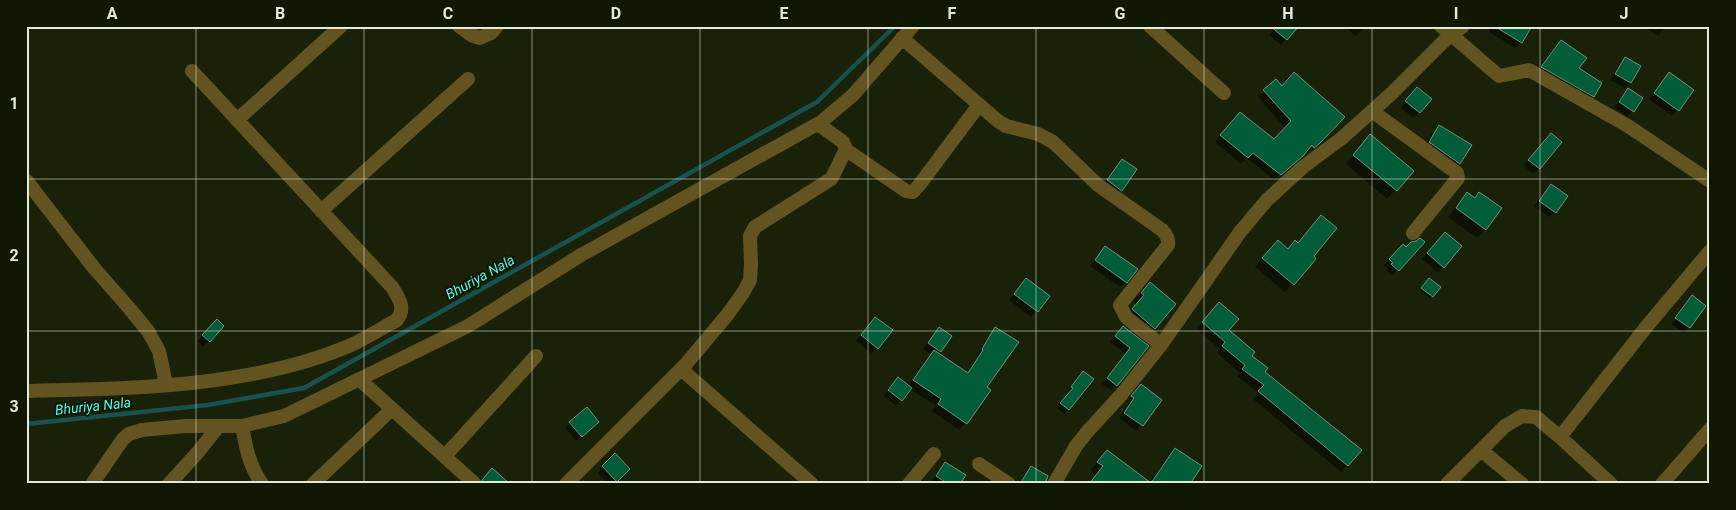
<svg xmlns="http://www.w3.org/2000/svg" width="1736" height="510" font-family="Roboto,sans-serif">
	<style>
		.shadow { fill: #0007 }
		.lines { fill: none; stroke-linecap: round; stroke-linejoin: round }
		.stream { stroke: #175250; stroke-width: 4.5 }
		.building { fill: #005d37; stroke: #73907e }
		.minor { stroke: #635321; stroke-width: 14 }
		.tertiary { stroke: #635321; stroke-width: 14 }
		.grid { fill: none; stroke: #e4eada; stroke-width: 1; stroke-opacity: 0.55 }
		.labels { text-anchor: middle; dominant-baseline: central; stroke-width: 4; stroke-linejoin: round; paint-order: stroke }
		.water-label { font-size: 14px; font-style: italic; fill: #58f4ec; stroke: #101702 }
		.neatline { fill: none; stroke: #e4eada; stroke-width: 2 }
		.grid-label { font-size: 16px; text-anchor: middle; font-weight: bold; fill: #e4eada }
	</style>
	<rect width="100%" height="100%" fill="#192109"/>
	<path class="shadow" d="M1276,26l10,13 -5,6 -12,-10z
		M1343,26h22l-9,10z
		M1492,26h38l-9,16 -6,6 -26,-16z
		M1642,26h24l-8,10z
		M1561,42l32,54 -8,7 -50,-28 19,-26z
		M1625,58l14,9 -9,16 -6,5 -14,-8 10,-16z
		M1669,74l23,16 -20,26 -23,-17z
		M1282,88l61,29 -36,36 -2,-2 -31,29 -27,-22 -6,6 -26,-22 19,-23 40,22 11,-13 -27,-31 6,-6z
		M1628,89l5,22 -6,5 -13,-8z
		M1412,94l18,5 -16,19 -13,-10z
		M1439,127l31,18 -11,19 -8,8 -29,-21 9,-16z
		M1545,140l-6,28 -6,6 -9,-8z
		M1362,144l50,27 -25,28 -41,-35z
		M1122,161l13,9 -20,26 -13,-10z
		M1551,185l4,27 -6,5 -15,-11z
		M1479,193l6,36 -8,9 -29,-21 19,-23 7,5z
		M1321,217l-9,40 3,2 -30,33 -30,-25 15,-18 17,1 8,-8 2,2z
		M1440,239l3,28 -6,5 -15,-13z
		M1423,242l-31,34 -5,-5 1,-2 -4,-4 19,-19 3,3z
		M1105,247l21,35 -6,5 -30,-21z
		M1026,279l22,17 -17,21 -22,-17z
		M1427,282l5,14 -2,2 -10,-7z
		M1150,283l4,45 -8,8 -22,-18 13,-14 -3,-3z
		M1692,297l13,9 -21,27 -13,-9z
		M1212,310l51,62 97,78 -19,22 -88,-73 5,-6 -21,-17 3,-3 -23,-20 3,-4 -24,-20z
		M217,321l5,5 -19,21 -6,-6z
		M870,324l7,24 -6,5 -15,-12z
		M939,329l11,7 -12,17 29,20 10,-16 -1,-1 13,-20 7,-7 -11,59 -19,35 -7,7 -27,-19 4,-5 -26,-17 -14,17 -12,-10 9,-12 15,2 23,-32 -8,-5z
		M1118,333l29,14 -36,43 -9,-6 24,-30 -16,-12z
		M1079,377l-11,33 -4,4 -7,-6 12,-15 -1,-1z
		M1135,392l25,8 -24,31 -17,-13 10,-14 -2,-2z
		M570,423l22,4 -16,14 -11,-13z
		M1175,449l13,35h-99l7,-9 -6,-5 17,-18 31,23 1,-1 11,8 16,-24z
		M615,455l14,14 -15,15h-6l-10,-11z
		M945,463l13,21h-24l-3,-2z
		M1031,467l13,17h-25z"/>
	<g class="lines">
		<path class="stream" d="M26,424l182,-19 96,-17 513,-286 78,-76"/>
	</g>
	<path class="building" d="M1270,26h29l-12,14z
		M1494,26h38l-10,17z
		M1561,40l26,18 -8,10 23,15 -8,14 -53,-30z
		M1625,57l16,9 -10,17 -16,-9z
		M1294,72l51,45 -26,27 -5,4 -2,-3 -9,11 -22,19 -28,-22 -5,5 -28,-23 20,-23 34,27 17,-18 -28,-31 13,-11 6,7z
		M1669,72l25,18 -15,21 -25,-18z
		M1417,87l15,12 -12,14 -15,-12z
		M1628,88l15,10 -9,14 -15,-10z
		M1439,125l33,20 -12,19 -31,-22z
		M1551,133l11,9 -22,27 -12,-9z
		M1370,134l44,37 -17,20 -44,-36z
		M1122,159l15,10 -15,22 -15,-11z
		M1551,184l17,12 -12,17 -17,-12z
		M1467,192l8,6 4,-6 23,16 -16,22 -30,-22z
		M1321,215l16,13 -23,28 2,3 -22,26 -32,-27 16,-18 10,9 7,-9 3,3z
		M1445,232l17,14 -18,22 -17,-15z
		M1420,238l5,4 -26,29 -8,-7 2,-1 -4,-4 14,-15 3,3 5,-5 5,-1z
		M1105,246l33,23 -11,14 -32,-23z
		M1026,278l24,18 -12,16 -24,-18z
		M1429,278l12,9 -8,10 -12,-9z
		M1150,282l26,22 -21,25 -23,-20 12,-14 -3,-2z
		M1692,295l14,11 -16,22 -15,-10z
		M1219,302l20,17 -10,11 26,22 -3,4 16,12 -3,4 97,78 -14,16 -90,-75 6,-6 -22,-16 3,-4 -23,-19 3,-4 -23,-20z
		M875,317l18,13 -15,19 -17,-14z
		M217,319l7,7 -14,16 -8,-7z
		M1123,326l26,20 -32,40 -10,-8 23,-30 -15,-12z
		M939,327l13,9 -11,16 -13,-9z
		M995,327l24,15 -32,45 4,3 -24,34 -29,-20 3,-5 -28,-19 21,-30 34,23 15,-23 -1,-1z
		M1083,371l11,8 -25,31 -9,-7 13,-15 -2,-1z
		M898,377l14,11 -10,13 -14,-11z
		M1141,384l21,16 -19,26 -19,-13 10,-15 -3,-2z
		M587,407l12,15 -17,15 -13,-15z
		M1175,448l27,18 -12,18h-101l14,-18 -6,-4 10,-12 44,33z
		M615,453l15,16 -13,13 -15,-16z
		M945,462l21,13 -6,9h-12l-12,-8z
		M1031,466l17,10 -3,8h-25z
		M492,468l18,16h-26l-2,-4z"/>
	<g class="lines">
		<path class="minor" d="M459,26l12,9 9,3 11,-5 6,-7
			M1150,26l74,67
			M1441,26l58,50 30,-6 99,56 82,55
			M902,38l96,83 8,5 32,8 15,8 45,43 64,45c5,5 7,9 6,15l-48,60 6,12 35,28
			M1372,111l85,62 1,5 -45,55
			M237,120l104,-94
			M845,149l61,42 7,1 7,-8 59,-79
			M26,180l68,88 36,41 18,22 11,20 7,33
			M321,211l147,-132
			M681,369l131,115
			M359,379l116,105
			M26,391c102,-2 223,-4 318,-43 18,-7 36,-19 53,-28 9,-12 2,-22 -5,-33l-200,-216
			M242,426c4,22 7,39 20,58
			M1560,437l51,47
			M1481,450l41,34
			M445,456l91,-100
			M979,464l30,20
			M92,484l31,-45 6,-5 13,-4 43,-4h57l42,-10 184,-90 113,-71 240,-133 32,-27 60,-69
			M169,484l30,-33 19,-24
			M313,484l79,-75
			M566,484l120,-120 42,-50 15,-21 7,-13 1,-16 -1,-28 5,-9 76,-48c2,-3 14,-27 14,-29 1,-4 -1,-5 -2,-8l-25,-18
			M909,484l25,-30
			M1447,484l58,-58 17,-10 14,1 24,20 87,-111 63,-75
			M1662,484l48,-55"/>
		<path class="tertiary" d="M1054,484l22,-38 11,-14 34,-37 40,-50 79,-113 27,-32 36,-33 39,-29 49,-44 52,-52 20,-16"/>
	</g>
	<path class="grid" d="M196,26v458M364,26v458M532,26v458M700,26v458M868,26v458M1036,26v458M1204,26v458M1372,26v458M1540,26v458M26,179h1684M26,331h1684"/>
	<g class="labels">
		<g class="water-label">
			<text transform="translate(480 277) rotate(-29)">Bhuriya Nala</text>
			<text transform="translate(93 406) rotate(-6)">Bhuriya Nala</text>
		</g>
	</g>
	<rect width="1736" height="510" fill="none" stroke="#101702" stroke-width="55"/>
	<rect x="28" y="28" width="1680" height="454" class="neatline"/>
	<g class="grid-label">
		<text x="112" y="19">A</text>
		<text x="280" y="19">B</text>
		<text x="448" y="19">C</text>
		<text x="616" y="19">D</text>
		<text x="784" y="19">E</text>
		<text x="952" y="19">F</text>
		<text x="1120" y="19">G</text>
		<text x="1288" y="19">H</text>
		<text x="1456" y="19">I</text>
		<text x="1624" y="19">J</text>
		<text x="14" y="109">1</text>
		<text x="14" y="261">2</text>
		<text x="14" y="412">3</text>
	</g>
</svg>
